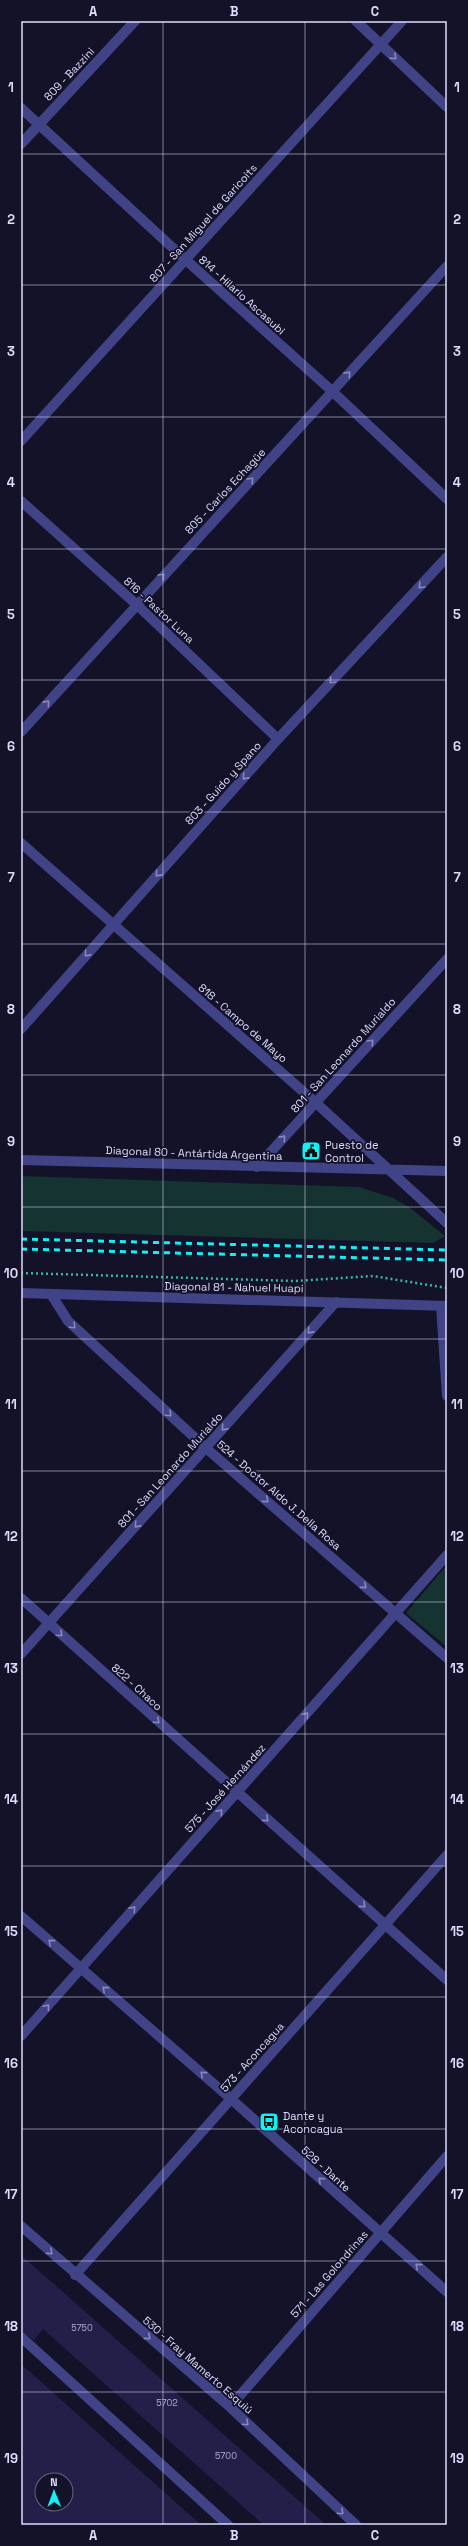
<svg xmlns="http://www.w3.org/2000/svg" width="468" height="2546" font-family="'Space Grotesk',sans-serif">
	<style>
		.green { fill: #153330 }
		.building { fill: #241f49; fill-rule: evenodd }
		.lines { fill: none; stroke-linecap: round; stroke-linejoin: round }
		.path { stroke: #37b6a4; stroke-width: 2.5; stroke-dasharray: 2 3; stroke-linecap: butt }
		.service { stroke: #404386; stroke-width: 10 }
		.minor { stroke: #404386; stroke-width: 10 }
		.tertiary { stroke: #404386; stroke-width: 10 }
		.rail { stroke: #13f0f3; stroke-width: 3; stroke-dasharray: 6 5; stroke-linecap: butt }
		.oneway { stroke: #8788bc }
		.grid { fill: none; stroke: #dddcfd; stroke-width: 1; stroke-opacity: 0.55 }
		.labels { text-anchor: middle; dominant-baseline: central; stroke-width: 3.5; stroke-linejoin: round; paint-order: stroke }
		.number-label { font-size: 9px; fill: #afadd0 }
		.street-label { font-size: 11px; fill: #dddcfd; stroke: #141229 }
		.poi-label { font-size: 11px; fill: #dddcfd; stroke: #141229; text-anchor: start }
		.neatline { fill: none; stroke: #dddcfd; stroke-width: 1.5 }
		.grid-label { font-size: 13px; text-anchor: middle; font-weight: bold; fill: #dddcfd }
	</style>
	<rect width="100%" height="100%" fill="#141229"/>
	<path class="green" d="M21,1176l338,11 34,11 16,9 36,29 -12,7 -412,-12z
		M447,1565v82l-41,-34z"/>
	<path class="building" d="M21,2255l305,270h-62l-221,-196 -9,11 -13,-9z
		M21,2364l180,161h-180zM42,2480h24v24h-24z"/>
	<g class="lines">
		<path class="path" d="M21,1273l274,8 78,-5 74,12"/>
		<path class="service" d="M21,2337l207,188"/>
		<path class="minor" d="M356,21l91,86
			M21,108l165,152 147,132 114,107
			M21,144l114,-123
			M21,441l381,-420
			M21,501l115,103 142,135
			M21,732l426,-466
			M21,1029l257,-290 169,-182
			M257,1167l190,-208
			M51,1294l17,27 138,127 241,210
			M441,1306l6,90
			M21,1598l426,382
			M21,1916l209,182 217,194
			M21,2036l426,-481
			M21,2226l209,181 126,118
			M75,2275l372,-420
			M230,2407l217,-251"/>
		<path class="tertiary" d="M21,843l294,259 132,121
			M21,1160l426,11
			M21,1293l426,13
			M21,1654l315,-352"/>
		<path class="rail" d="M21,1239l426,11
			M21,1249l426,11"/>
	</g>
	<defs><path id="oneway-chevron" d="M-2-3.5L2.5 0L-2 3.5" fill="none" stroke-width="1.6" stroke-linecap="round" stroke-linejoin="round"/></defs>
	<g class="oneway">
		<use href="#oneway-chevron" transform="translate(394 57) rotate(44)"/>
		<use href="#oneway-chevron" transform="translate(348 374) rotate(-48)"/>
		<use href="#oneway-chevron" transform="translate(251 480) rotate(-47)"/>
		<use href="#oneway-chevron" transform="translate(162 576) rotate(-47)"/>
		<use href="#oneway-chevron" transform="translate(421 586) rotate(133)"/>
		<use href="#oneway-chevron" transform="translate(332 681) rotate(133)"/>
		<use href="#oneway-chevron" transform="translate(47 703) rotate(-48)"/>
		<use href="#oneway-chevron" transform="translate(245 777) rotate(132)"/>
		<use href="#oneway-chevron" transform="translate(158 874) rotate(132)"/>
		<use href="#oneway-chevron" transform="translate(87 954) rotate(132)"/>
		<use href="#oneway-chevron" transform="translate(371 1042) rotate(-47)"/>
		<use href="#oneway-chevron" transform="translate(283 1138) rotate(-48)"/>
		<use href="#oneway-chevron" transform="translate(73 1326) rotate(43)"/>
		<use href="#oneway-chevron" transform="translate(310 1331) rotate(132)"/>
		<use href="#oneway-chevron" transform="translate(169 1414) rotate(43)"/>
		<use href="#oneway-chevron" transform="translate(224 1428) rotate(132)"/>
		<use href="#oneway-chevron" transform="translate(266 1500) rotate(41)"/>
		<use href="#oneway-chevron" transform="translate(137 1525) rotate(132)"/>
		<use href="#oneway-chevron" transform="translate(364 1586) rotate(41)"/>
		<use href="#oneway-chevron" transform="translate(60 1634) rotate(42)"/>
		<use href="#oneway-chevron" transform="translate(306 1715) rotate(-49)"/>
		<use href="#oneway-chevron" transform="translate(157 1721) rotate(42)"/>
		<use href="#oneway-chevron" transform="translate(220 1812) rotate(-48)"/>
		<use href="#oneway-chevron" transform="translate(266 1819) rotate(41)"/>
		<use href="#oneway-chevron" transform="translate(363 1905) rotate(41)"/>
		<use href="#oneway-chevron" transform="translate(133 1909) rotate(-48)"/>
		<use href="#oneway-chevron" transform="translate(51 1942) rotate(-139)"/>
		<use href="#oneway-chevron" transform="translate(105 1989) rotate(-139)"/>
		<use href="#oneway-chevron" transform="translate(47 2007) rotate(-49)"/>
		<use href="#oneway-chevron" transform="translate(203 2074) rotate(-139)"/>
		<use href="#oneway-chevron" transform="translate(321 2180) rotate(-138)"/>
		<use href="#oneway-chevron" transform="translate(50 2252) rotate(42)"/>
		<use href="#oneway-chevron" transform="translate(418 2266) rotate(-139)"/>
		<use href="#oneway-chevron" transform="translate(148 2337) rotate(41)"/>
		<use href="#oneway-chevron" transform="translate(246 2423) rotate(43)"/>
		<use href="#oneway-chevron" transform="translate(341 2512) rotate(43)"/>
	</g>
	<path class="grid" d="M163,21v2504M305,21v2504M21,154h426M21,285h426M21,417h426M21,549h426M21,680h426M21,812h426M21,944h426M21,1075h426M21,1207h426M21,1339h426M21,1471h426M21,1602h426M21,1734h426M21,1866h426M21,1997h426M21,2129h426M21,2261h426M21,2392h426"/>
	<defs>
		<symbol id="civic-square" viewBox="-11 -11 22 22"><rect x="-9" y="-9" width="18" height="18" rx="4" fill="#13f0f3" stroke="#141229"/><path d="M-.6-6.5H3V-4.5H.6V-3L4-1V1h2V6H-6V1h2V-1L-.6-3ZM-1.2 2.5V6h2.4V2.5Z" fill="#111"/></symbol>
		<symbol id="bus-square" viewBox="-11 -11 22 22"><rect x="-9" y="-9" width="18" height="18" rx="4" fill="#13f0f3" stroke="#141229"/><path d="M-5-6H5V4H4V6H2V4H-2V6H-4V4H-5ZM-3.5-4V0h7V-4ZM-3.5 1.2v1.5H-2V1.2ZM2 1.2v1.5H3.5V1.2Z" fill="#111"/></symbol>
	</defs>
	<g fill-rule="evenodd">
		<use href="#civic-square" x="300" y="1140" width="22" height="22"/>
		<use href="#bus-square" x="258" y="2111" width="22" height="22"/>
	</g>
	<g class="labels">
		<g class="number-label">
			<text x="82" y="2328">5750</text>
			<text x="167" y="2403">5702</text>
			<text x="226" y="2456">5700</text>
		</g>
		<g class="street-label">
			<text transform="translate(69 74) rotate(-47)">809 - Bazzini</text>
			<text transform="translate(203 223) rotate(-48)">807 - San Miguel de Garicoits</text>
			<text transform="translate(242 295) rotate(42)">814 - Hilario Ascasubi</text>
			<text transform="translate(225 491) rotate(-47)">805 - Carlos Echagüe</text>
			<text transform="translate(159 610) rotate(43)">816 - Pastor Luna</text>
			<text transform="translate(223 783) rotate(-48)">803 - Guido y Spano</text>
			<text transform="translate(243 1023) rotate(41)">818 - Campo de Mayo</text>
			<text transform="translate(343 1055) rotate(-48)">801 - San Leonardo Murialdo</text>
			<text transform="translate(194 1153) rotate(2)">Diagonal 80 - Antártida Argentina</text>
			<text transform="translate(234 1287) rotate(1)">Diagonal 81 - Nahuel Huapi</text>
			<text transform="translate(170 1470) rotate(-48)">801 - San Leonardo Murialdo</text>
			<text transform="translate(279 1495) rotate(41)">524 - Doctor Aldo J. Della Rosa</text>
			<text transform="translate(137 1687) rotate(42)">822 - Chaco</text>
			<text transform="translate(225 1788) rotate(-48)">575 - José Hernández</text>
			<text transform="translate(252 2057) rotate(-48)">573 - Aconcagua</text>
			<text transform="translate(326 2169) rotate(42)">528 - Dante</text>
			<text transform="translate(329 2274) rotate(-49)">571 - Las Golondrinas</text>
			<text transform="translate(198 2365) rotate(41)">530 - Fray Mamerto Esquiú</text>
		</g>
		<g class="poi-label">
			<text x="325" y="1145">Puesto de<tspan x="325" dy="13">Control</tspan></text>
			<text x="283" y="2116">Dante y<tspan x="283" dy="13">Aconcagua</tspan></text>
		</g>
	</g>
	<rect width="468" height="2546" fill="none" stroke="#141229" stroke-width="44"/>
	<g transform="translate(54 2492) rotate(359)"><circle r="19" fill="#141229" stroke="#64637e"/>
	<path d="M0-3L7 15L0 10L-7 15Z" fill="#13f0f3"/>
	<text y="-6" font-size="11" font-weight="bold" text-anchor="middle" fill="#dddcfd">N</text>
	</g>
	<rect x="22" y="22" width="424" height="2502" class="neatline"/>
	<g class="grid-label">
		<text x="93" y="16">A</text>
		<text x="234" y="16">B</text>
		<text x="375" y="16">C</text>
		<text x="11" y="92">1</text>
		<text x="457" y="92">1</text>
		<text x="11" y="224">2</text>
		<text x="457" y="224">2</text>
		<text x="11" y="356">3</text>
		<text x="457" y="356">3</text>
		<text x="11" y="487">4</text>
		<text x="457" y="487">4</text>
		<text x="11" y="619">5</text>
		<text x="457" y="619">5</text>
		<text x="11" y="751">6</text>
		<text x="457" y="751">6</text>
		<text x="11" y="882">7</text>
		<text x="457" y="882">7</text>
		<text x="11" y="1014">8</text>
		<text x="457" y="1014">8</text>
		<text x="11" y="1146">9</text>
		<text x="457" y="1146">9</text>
		<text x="11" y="1278">10</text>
		<text x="457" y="1278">10</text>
		<text x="11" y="1409">11</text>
		<text x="457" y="1409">11</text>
		<text x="11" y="1541">12</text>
		<text x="457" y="1541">12</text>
		<text x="11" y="1673">13</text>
		<text x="457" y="1673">13</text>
		<text x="11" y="1804">14</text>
		<text x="457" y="1804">14</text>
		<text x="11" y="1936">15</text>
		<text x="457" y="1936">15</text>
		<text x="11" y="2068">16</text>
		<text x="457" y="2068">16</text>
		<text x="11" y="2199">17</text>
		<text x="457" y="2199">17</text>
		<text x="11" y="2331">18</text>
		<text x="457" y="2331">18</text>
		<text x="11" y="2463">19</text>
		<text x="457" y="2463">19</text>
		<text x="93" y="2540">A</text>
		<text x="234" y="2540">B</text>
		<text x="375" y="2540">C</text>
	</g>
</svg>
